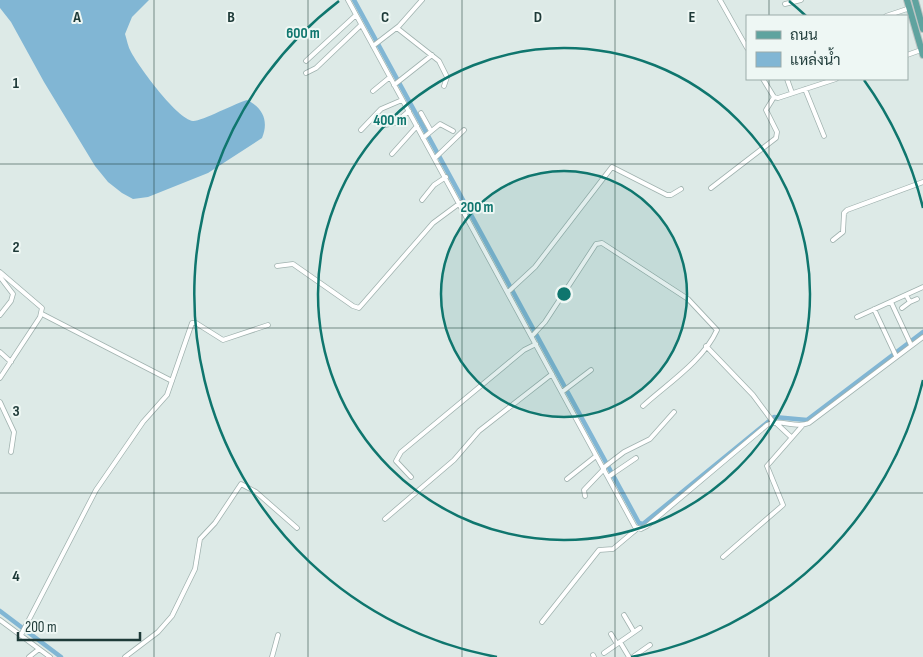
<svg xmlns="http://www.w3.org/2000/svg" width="923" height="657" font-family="'Sofia Sans Condensed',Sarabun,sans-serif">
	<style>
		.water { fill: #81b6d4 }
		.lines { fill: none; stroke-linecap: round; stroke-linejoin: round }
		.canal { stroke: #81b6d4; stroke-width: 4.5 }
		.minor-casing { stroke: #a0b2af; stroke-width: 5.5 }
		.primary-casing { stroke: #bcc4c3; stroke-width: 8 }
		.minor { stroke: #fff; stroke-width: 4 }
		.primary { stroke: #5fa39f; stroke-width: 6 }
		.grid { fill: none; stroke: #1e3a38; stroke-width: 1; stroke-opacity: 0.55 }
		.ring { fill: none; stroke: #0f766e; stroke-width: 2.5 }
		.grid-label { font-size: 16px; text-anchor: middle; font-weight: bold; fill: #1e3a38; stroke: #eef7f4; stroke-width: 4; stroke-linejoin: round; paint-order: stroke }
		.centre { fill: #0f766e; stroke: #eef7f4; stroke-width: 2.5 }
		.ring-label { font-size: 15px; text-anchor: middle; font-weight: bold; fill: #0f766e; stroke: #eef7f4; stroke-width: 4; stroke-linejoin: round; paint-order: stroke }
	</style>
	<rect width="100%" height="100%" fill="#ddeae7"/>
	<path class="water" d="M0,0h149l-17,17 -7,17c2,6 3,13 6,18 8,15 46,67 62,69 7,1 43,-18 54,-21 16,8 22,21 15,38l-54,35 -60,24 -15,2 -11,-6 -14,-11 -13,-16 -51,-84 -33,-60 -11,-14z"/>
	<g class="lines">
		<path class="canal" d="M354,0l285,523 4,1 131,-107 33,3 116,-88
			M0,611l61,46"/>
		<defs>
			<path id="minor" d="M348,0l287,527 6,2 6,-3 120,-101c13,-7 29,4 42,-2l114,-86
				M720,0l27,48
				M785,4l16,-4
				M886,16l24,-8
				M397,28l42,33 8,16 -3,9
				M373,46l26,-20 23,-26
				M907,55l14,-5
				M306,61l50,-46
				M306,73l10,-5 45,-43
				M763,79l11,18
				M787,79l5,14
				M394,85l38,-30
				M805,89l19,47
				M373,91l17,-14
				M421,113l10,18
				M385,125l10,-2 14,-12
				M361,130l20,-21 21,-9
				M423,138l17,-14 13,7
				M392,154l25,-28
				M435,158l29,-28
				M711,188l65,-50 1,-6 -11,-22 8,-13 4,1 58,-19
				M422,200l12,-15 12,-8
				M833,240l10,-8 1,-19 3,-3 76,-28
				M277,266l16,-2 60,42 6,2 74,-85 27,-20
				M0,272l42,36 -2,9 -40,61
				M0,277l13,17 -2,7 -11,14
				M508,292l27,-25 77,-100 55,28h4l10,-6
				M906,295l4,7 7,-3
				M891,302l20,43
				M902,308l8,-6
				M874,309l22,47
				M42,314l130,67
				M857,317l66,-30
				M532,336l13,-14 51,-78 6,-1 86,56 29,31c-14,31 -50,54 -74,76
				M706,346l47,49 20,27
				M0,352l11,10
				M562,392l29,-22
				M0,402l14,30 -3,20
				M776,423l15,14
				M603,468l21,-16 26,-13 24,-27
				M411,477l-15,-16 5,-9 123,-102 12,-6
				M608,477l28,-19
				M567,479l29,-23
				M585,496l-1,-6 20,-21
				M385,519l69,-59 25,-29 73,-57
				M723,557l60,-52 -16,-39 35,-40
				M624,615l10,17
				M0,620l50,37
				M542,622l57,-72 14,-1 25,-21
				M611,634l6,10
				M21,635l75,-145 47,-68 24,-27 25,-72h4l27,17 45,-15
				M620,642l9,15
				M604,653l36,-25
				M593,655l1,2
				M29,657l10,-8
				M125,657l33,-25 14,-16 23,-47 5,-30 15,-16 26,-39 15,8 41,36
				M272,657l6,-22
				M633,657l17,-12"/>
			<path id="primary" d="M907,0l16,55
				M915,0l8,29"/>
		</defs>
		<use href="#minor" class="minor-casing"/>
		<use href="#primary" class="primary-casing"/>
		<use href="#minor" class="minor"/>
		<use href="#primary" class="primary"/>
	</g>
	<path class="grid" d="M154,0v657M308,0v657M462,0v657M615,0v657M769,0v16M769,79v578M0,164h923M0,328h923M0,493h923"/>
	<circle cx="564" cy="294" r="123" fill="#0f766e" fill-opacity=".12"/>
	<g class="ring">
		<circle cx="564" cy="294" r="123"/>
		<circle cx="564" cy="294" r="246"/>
		<path d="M923 380A369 369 0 0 1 631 657M497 657A369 369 0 0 1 339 1M789 1A369 369 0 0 1 806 16M864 80A369 369 0 0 1 923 208"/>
	</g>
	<g class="grid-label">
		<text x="77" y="22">A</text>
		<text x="231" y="22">B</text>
		<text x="385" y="22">C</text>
		<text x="538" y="22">D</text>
		<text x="692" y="22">E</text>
		<text x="16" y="88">1</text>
		<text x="16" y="252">2</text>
		<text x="16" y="416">3</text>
		<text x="16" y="581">4</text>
	</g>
	<circle cx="564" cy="294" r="8" class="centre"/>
	<g class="ring-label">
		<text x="303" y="38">600 m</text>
		<text x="390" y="125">400 m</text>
		<text x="477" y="212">200 m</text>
	</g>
	<rect x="746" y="15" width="162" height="65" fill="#eef7f4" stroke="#9baba9"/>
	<rect x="756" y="31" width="25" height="8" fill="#5fa39f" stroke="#9baba9"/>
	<text x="790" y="40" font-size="15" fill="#1e3a38">ถนน</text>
	<rect x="756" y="52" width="25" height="15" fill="#81b6d4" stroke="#9baba9"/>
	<text x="790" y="65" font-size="15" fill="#1e3a38">แหล่งน้ำ</text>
	<path d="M18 632v8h122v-8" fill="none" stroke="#1e3a38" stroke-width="2.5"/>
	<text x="25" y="632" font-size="15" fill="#1e3a38" stroke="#eef7f4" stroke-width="4" paint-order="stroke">200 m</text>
</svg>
